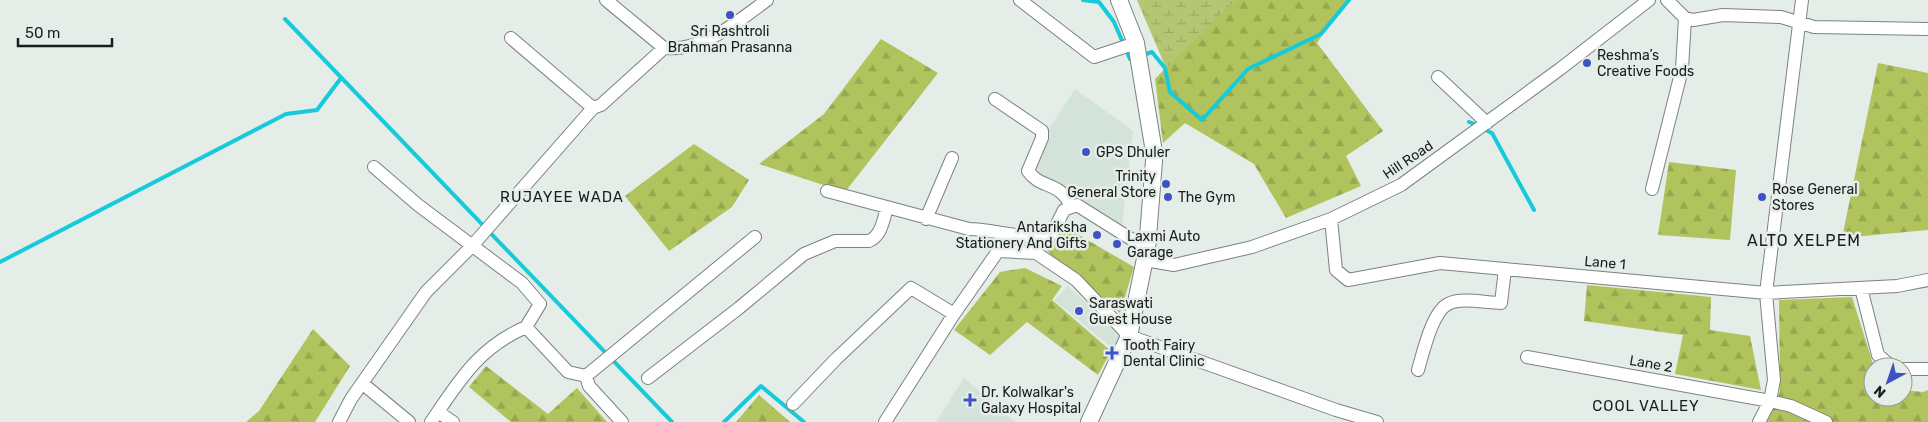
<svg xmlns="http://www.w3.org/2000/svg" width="1928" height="422" font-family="Rubik,sans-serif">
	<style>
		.built { fill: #d3e3da }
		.forest { fill: url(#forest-firs) }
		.wetland { fill: url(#wetland-marsh) }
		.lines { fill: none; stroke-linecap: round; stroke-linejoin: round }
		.stream { stroke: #15cbdb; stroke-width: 4 }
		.minor-casing { stroke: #7b837f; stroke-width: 14 }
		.major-casing { stroke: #7b837f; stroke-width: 18 }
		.minor { stroke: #fff; stroke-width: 12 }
		.major { stroke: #fff; stroke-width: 16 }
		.poi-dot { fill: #3e52c5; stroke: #e4ede8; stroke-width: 2 }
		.labels { text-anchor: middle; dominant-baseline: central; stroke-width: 5; stroke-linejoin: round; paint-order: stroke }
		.poi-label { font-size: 14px; fill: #1a1d1b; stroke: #e4ede8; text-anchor: start }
		.street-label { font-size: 14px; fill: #1a1d1b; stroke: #e4ede8 }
		.neighbourhood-label { font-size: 15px; letter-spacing: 1px; fill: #1a1d1b; stroke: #e4ede8 }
		.quarter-label { font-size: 16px; letter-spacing: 1px; fill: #1a1d1b; stroke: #e4ede8 }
	</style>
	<defs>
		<pattern id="forest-firs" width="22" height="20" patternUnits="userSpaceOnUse" patternTransform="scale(1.25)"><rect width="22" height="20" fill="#b0c35d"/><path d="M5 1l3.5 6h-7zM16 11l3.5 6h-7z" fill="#97a750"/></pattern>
		<pattern id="wetland-marsh" width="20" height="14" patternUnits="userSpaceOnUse" patternTransform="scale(1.25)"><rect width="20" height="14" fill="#b5c673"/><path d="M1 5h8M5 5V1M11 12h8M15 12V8" fill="none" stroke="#9baa63"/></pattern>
	</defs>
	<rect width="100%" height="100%" fill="#e4ede8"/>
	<path class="built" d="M1075,89l58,42 -11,94 -88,-53 15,-43z
		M1068,286l53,49 -9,13 -58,-48z
		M964,378l51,44h-79z"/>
	<path class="forest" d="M1232,0h115l-30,43 66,88 -37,25 15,30 -75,32 -32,-54 -69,-41 -22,20 -8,-64z
		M881,39l57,34 -93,119 -86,-28 65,-50z
		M1878,63l50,10v157l-86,8z
		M694,144l55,36 -17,27 -63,44 -44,-55z
		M1669,162l67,8 -6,70 -72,-5z
		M1063,226l71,41 -14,46 -74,-63z
		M1025,268l37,18 -10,14 59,51 -13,24 -71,-53 -37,33 -36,-25 46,-58z
		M1587,285l124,12 -1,33 40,6 11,54 -86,-16 8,-39 -99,-14z
		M1852,297l22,70 -1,30h30v-7l20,2 5,-2v32h-162l14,-30 -1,-92z
		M313,329l37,37 -35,56h-69l13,-11z
		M486,366l62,48 29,-26 30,34h-96l-42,-35z
		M759,395l31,27h-54z"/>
	<path class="wetland" d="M1137,0h99l-70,68z"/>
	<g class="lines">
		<path class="stream" d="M1083,0l16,2 15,20 16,37 4,-2
			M285,19l387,403
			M1143,55l9,-3 13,16 5,24 32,28 46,-51 73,-35 28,-34
			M1469,122l8,3
			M1483,129l9,4 42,77
			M0,262l286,-148 31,-4 24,-32
			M724,422l37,-36 43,36"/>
		<defs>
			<path id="minor" d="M606,0l58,48
				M1020,0l74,57 42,-14
				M1667,0l18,18 8,2 30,-5 58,2 33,10 114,2
				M511,38l82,70
				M1438,77l49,46
				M995,99l47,32v7l-14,33c13,19 32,9 43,36
				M374,167l44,38 104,78 18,21 -14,23
				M1652,189l30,-120 3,-51
				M827,191l142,38c27,0 60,13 83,5l12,-24 13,-5 70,44
				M926,219l26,-61
				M1331,219l5,51 12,10 92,-17 326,30 131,-7 31,-6
				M1145,260l29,5 78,-18 79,-28 70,-34 159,-116 89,-69
				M1861,288l17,67 14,12
				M1527,357l243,44 21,5 35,16
				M1903,369h25
				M1418,370c5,-17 14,-58 30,-66 14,-7 38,-1 53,-1l4,-34
				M586,376l169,-139
				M586,376l3,10 33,36
				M648,378l91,-70 65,-54 31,-13h34c13,-6 14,-21 18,-33
				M362,383l47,39
				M793,404l43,-45 75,-71 43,26
				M438,412l15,10
				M339,422l12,-23 75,-107 46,-46 121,-138 8,-3 63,-57c39,4 73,-26 103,-48
				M431,422c28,-41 47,-74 95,-95l42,45 18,4
				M885,422l69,-108 44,-63 38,2 40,27 53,56 207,74 41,12
				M1759,422l11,-21 4,-21 -8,-87 36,-293"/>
			<path id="major" d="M1089,422l40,-86 18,-87 7,-88v-9l-18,-109 -17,-43"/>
		</defs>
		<use href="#minor" class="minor-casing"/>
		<use href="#major" class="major-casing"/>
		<use href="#minor" class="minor"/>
		<use href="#major" class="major"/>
	</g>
	<g class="poi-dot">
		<circle cx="730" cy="15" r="5"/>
		<circle cx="1587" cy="63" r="5"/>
		<circle cx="1086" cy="152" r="5"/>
		<circle cx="1166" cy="184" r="5"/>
		<circle cx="1168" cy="197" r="5"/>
		<circle cx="1762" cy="197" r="5"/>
		<circle cx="1097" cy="235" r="5"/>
		<circle cx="1117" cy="244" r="5"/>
		<circle cx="1079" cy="311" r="5"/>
		<path d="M1109.5 345.5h5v5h5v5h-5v5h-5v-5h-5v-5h5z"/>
		<path d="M967.5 392.5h5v5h5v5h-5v5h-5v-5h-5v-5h5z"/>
	</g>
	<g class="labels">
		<g class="poi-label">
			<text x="730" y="31" text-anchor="middle">Sri Rashtroli<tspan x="730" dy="16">Brahman Prasanna</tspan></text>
			<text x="1597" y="55">Reshma’s<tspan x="1597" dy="16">Creative Foods</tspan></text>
			<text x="1096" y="152">GPS Dhuler</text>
			<text x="1156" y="176" text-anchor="end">Trinity<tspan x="1156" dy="16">General Store</tspan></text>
			<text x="1772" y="189">Rose General<tspan x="1772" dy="16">Stores</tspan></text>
			<text x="1178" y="197">The Gym</text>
			<text x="1087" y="227" text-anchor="end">Antariksha<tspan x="1087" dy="16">Stationery And Gifts</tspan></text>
			<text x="1127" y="236">Laxmi Auto<tspan x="1127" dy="16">Garage</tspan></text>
			<text x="1089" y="303">Saraswati<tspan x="1089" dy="16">Guest House</tspan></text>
			<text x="1123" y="345">Tooth Fairy<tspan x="1123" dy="16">Dental Clinic</tspan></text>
			<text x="981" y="392">Dr. Kolwalkar's<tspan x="981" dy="16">Galaxy Hospital</tspan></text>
		</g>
		<g class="street-label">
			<text transform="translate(1408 160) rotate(-34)">Hill Road</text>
			<text transform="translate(1605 263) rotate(5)">Lane 1</text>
			<text transform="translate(1651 364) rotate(10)">Lane 2</text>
		</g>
		<g class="neighbourhood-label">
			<text x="562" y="197">RUJAYEE WADA</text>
			<text x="1646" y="406">COOL VALLEY</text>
		</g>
		<g class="quarter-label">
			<text x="1804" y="240">ALTO XELPEM</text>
		</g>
	</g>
	<g transform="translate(1888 382) rotate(220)"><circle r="24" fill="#e4ede8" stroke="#939a96"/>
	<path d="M0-4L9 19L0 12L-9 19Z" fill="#3e52c5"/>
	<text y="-8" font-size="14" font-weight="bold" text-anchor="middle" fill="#1a1d1b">N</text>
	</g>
	<path d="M18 38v8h94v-8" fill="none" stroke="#1a1d1b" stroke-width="2.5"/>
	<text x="25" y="38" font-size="15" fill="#1a1d1b" stroke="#e4ede8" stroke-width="4" paint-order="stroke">50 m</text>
</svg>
